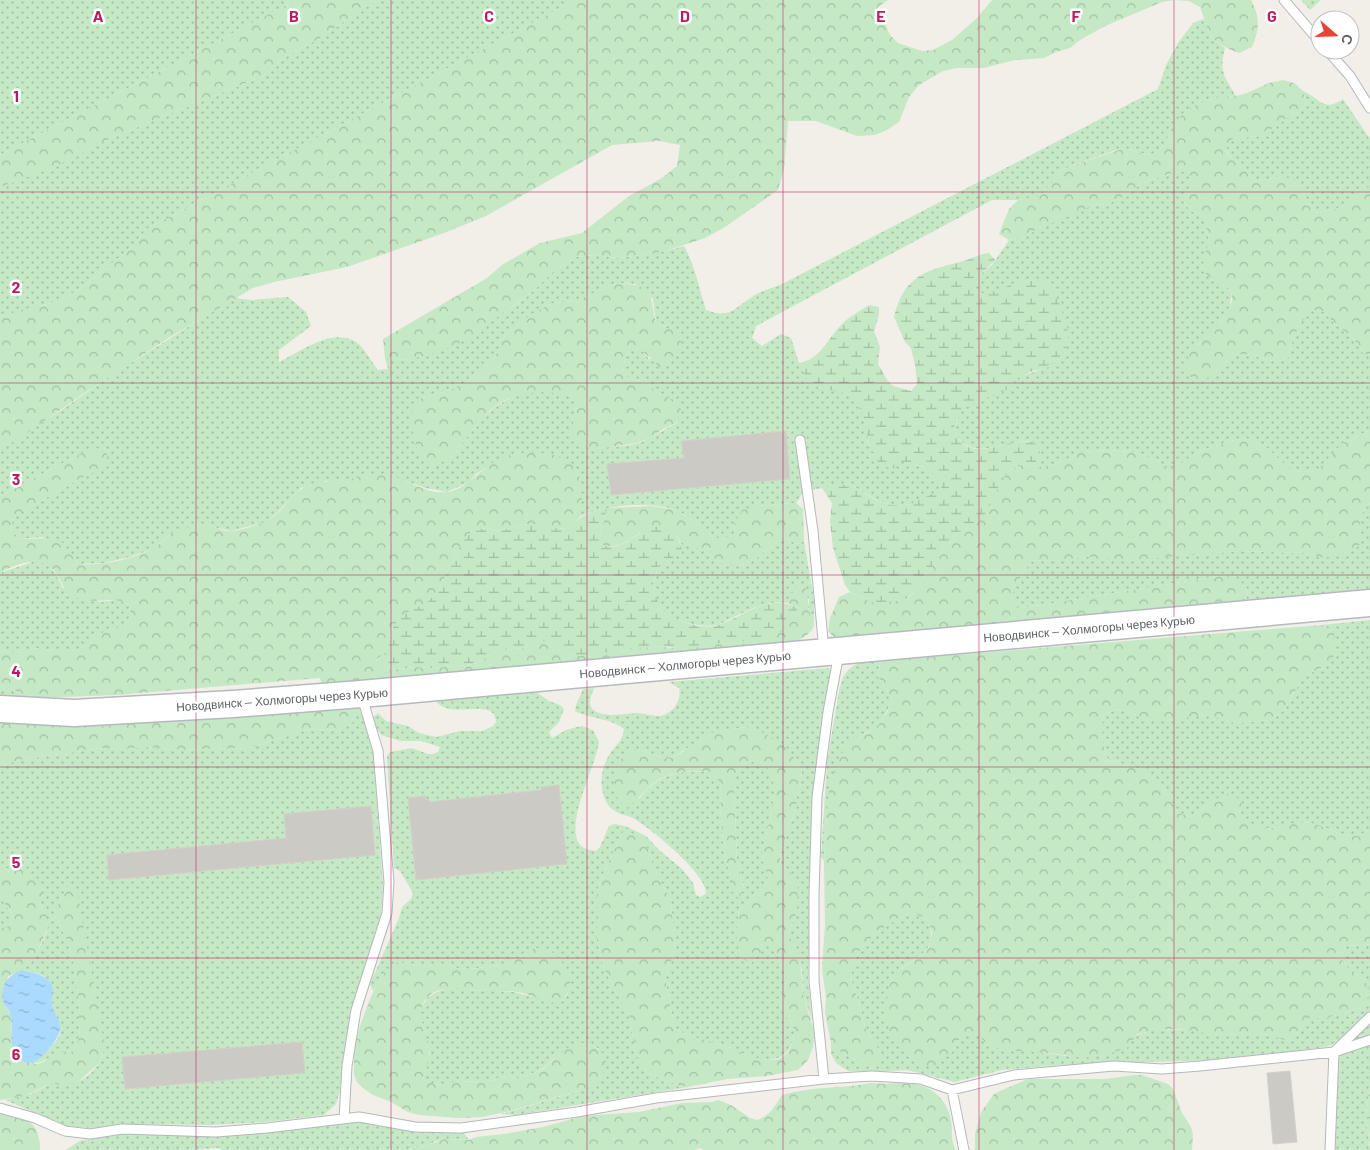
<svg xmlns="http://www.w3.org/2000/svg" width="1370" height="1150" font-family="Barlow,sans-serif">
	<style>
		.grass { fill: url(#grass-dots); fill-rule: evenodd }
		.forest { fill: url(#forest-crowns) }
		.wetland { fill: url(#wetland-marsh) }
		.water { fill: url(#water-ripples) }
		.building { fill: #cccac5; stroke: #d6d1c6 }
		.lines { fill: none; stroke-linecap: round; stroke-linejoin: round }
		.service-casing { stroke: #b5b8bc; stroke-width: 11 }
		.secondary-casing { stroke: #b6babf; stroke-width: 29 }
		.service { stroke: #fff; stroke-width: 9 }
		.secondary { stroke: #fff; stroke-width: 26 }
		.grid { fill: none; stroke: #c2185b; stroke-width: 1; stroke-opacity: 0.55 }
		.labels { text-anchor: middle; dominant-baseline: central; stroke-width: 5; stroke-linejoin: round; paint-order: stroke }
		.street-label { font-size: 12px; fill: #5f6368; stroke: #fff }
		.grid-label { font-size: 16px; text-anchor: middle; font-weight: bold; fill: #c2185b; stroke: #fff; stroke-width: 5; stroke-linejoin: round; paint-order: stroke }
	</style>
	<defs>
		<pattern id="grass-dots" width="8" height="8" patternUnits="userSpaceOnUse" patternTransform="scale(1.25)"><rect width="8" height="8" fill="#c5e8c5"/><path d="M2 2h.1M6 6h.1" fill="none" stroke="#a3c0a4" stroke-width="1.8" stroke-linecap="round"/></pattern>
		<pattern id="forest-crowns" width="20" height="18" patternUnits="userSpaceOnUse" patternTransform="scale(1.25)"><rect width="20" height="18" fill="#c5e8c5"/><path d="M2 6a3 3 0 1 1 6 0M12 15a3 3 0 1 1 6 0" fill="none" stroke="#a3c0a4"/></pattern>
		<pattern id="wetland-marsh" width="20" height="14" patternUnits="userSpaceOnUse" patternTransform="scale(1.25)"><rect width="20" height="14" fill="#c5e8c5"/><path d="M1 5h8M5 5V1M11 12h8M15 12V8" fill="none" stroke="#a3c0a4"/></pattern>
		<pattern id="water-ripples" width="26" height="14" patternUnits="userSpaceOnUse" patternTransform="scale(1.25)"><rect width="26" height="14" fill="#aadaff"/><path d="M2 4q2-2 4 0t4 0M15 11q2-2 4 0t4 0" fill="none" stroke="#8eb4d2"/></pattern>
	</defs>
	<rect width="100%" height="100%" fill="#f1efe8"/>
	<path class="grass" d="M0,0h296l-296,155z
		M378,0h193l-9,7 -415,222 -16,19 -50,40 -20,12 -61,17v-130c38,-14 75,-29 111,-49l152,-62 17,-16 40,-22 38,-26z
		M1301,0h20l-11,10z
		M1204,19c5,15 8,20 21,29 -6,24 -1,28 11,48l-23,2 -21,9 -22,24 -4,11 -8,10 -10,3 -24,-7 -11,3 -49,18 -25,28 -21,3h-26l-236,126 -4,12 10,8 19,-12 10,4 8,25 20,25 23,4 10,5 13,20 2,14 1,13 33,18 11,1 16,6 9,8 5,13c-11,4 -25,14 -37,15 -20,3 -39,-11 -55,-21l-46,7 -8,12 -40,3 -21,16 -1,12 -12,6c-5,-2 -10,-4 -14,-7 -10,-7 -20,-18 -32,-23 -27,-9 -70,-5 -95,6v-31l-4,-15 -33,-17h-24l-22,7 -22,14 -7,8 -22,10 -22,-4 -36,-13 -54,7 -10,-1 -24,7 -24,25 -11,9 -35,9 -22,-5 -40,9 -16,14 -23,8 -26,6 -26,1 -7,-10 -29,-17 -22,2 -9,-9 2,-13 68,-39 5,-27 -86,45v-50l16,-5 18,-14 26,-16 47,-33 127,-80 18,2 36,-3 18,15 5,14 -32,24v12c21,-10 53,-35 77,-20 9,6 15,20 22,28l10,-1 -3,-11 21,2 106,-53 21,-16 21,-20 21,-14 20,-2 24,3 43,-6 22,-6c11,20 15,42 22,64 24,9 27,-1 46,-13 10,-7 22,-9 32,-14l374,-194 8,-24 12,-22 15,-20zM620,283l15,1 18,15 3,24 10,4 -16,33 -8,-9h-14l-4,12 -1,13 21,6 19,14 12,4 2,23c-13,6 -25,15 -38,20 -14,4 -29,3 -43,6l-27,-21 8,-22 -5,-10c-9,-2 -18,-5 -26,-5 -24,-1 -50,11 -65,29 -9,11 -17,22 -27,33l-35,-54 33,-10 25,-12 18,-20 10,-22 27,-21 21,-11 23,-2 33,-15z
		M1303,91c17,7 20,22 40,8l27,40v50l-7,-3c-9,6 -9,8 -14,15 -8,9 -24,10 -35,12l-7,-11 -4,-13 -21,-13 -23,5 -10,-5 -6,-11 -10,-6 -8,-9 7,-11 27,-3 16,-9 10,-8 12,-6 9,-10z
		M1189,171l3,11 -8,22 9,8 12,6 4,23 -5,22 15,21 12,5c2,29 -15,39 -34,57l16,28 20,-20h14l29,8 12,-4c4,-19 10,-34 23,-48l14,2 9,11 20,16 9,14 7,3v74l-27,13 -25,26 -11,3 -11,-1 -10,-5 -19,-18 -21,-10 -16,3 -27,9 -26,16h-11l-11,-6 -23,-8 -23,-2 -27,2 -26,12 -13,3 -12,-1 9,-7v-13c-4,-2 -10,-5 -14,-5 -25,2 -60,22 -72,-12l6,-17 9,-7 13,-7 21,-6 19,-16 26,-9 15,-14 4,-10 1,-13 -3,-6 -9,-28 -43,-12c-12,6 -21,10 -35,9l-4,-5 7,-14 11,-9 17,-25 18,-4 11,-8 55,-23 14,-1 14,-6 14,-10 12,-7 28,-9z
		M1370,503v90l-128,14c15,-24 -4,-26 -23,-31l-197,32h-7l-3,-10 1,-10 18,-26 11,-2 9,1 36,-4 64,1 89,-7 65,2 19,5 35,-14c0,-13 -1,-33 11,-41z
		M786,538l11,6 7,-3 10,59v22l-6,-15 1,-8 -15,-9 -6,13c-24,-5 -49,13 -71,22 -26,4 -68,-10 -63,-43 1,-7 4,-15 10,-20 5,-4 12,-6 17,-9v-9c9,1 19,4 26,9 16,11 23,18 43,9 13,-7 22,-20 36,-24z
		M35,561l13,3 8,10 7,14 37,14 15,-2 14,4 2,12 -6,9 -23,8 -18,14 -12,4h-22l-12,-3 -21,5 -17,-2v-78z
		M1370,620v209c-22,18 -39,-4 -61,-6 -20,-3 -37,11 -57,2 -4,-2 -7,-7 -11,-10 -8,-6 -19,-10 -27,-15l-23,17 -13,-4 -17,-30 -24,-15 -29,-8c-6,-16 -7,-28 -5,-45l15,-6 33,11h17l35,-5 17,3 15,5 35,-3 14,-10 17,-29 13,-10 16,-7 4,-31 -12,-8z
		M881,661l-4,14 15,24c-8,22 -15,31 -37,39l-28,77 -3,46 -3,-4 6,-95 12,-71 4,-14 6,-8 9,-6z
		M829,668l2,6 -18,122 -5,183 4,41 -9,-26 -1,-24 -7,-25 -7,-10 9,-24 -8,-40 -9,-8 1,-14 15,-40 1,-14 4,-12 1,-13 -55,-43 -25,3 -40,21 -9,7 -12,-1 -22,-8 -1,51c21,-27 39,-30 73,-28l9,10 1,14 -1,12 4,42 6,26v13l9,9 5,-12 -7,-25 -3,-78 4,-12 9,-10 13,2 11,7 4,24 -13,60 2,12 4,12 -4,11 -7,8 -18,13 -2,23 1,11 13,19 18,-20 9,11 3,11 7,14c-2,6 -7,15 -7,21 -2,15 15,21 13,35 -5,29 -28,28 -51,20 -6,-3 -11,-7 -17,-9 -18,-5 -35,-8 -51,-17l-10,-51 10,-27 -4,-50 -12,-22 -9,-26 -16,-19 -11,-2 -18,37 -8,22v49l7,29 25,46 7,38 5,12 8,9 26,10 13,3 -172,28 -15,-1 78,-23 20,-42 -7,-4 -9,-2 -23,11 -19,16 -22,8 -18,-2 -6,4 -11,1 -28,1 -18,3 -15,-5 7,-27 -10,-38 3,-10 5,-8 9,-5 12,-4 9,-1 15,3 41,2 45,11 8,-8 3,-9 -5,-19 -12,-14 -18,-5 -27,16 -38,5 -13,-1 -8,-3h-34l-17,-3 -17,15 -8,14 -3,-7 29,-66 3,-11 9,-8 2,-6 -13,-22 -6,-3 -7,-112 3,-4 22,-4 16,6h5l5,-2 2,-5 -19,-6h-20l-20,-6 -4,-6 -4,-12 5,-4 8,8 22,5 11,7 17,4 24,-6h23l10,-5 3,-4c-1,-27 -47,0 -61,-22l100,-9 14,10 11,4 4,4 -5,13 -10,10 3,6 14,-8 11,-3 5,-1 11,4 6,12c-4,26 -30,72 -22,98 3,8 11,10 19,11l4,-4 9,-21 5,-2 11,2 21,10 12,13 24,20 11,14 3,12 5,2 5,-4c0,-20 -56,-65 -73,-75 -6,-3 -13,-3 -18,-7 -8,-4 -12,-14 -13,-23 -2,-12 2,-26 9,-36 6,-8 12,-12 13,-23 -13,-11 -33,-10 -49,-18l1,-6 7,-16 11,-1c-2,6 -6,13 -3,19 7,12 33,7 44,6 8,0 16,3 24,3 13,-1 23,-15 20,-28l-10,-6z
		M0,686l38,12 -38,-1z
		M351,707h7l4,7 11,39 10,131 -2,30 -29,92 -11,82 -5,16 -12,11 -59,7 -54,3 -89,-1 -30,4 -26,-2 -61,-26 26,-6 20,-11c25,5 41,-5 52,-28l-36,-168 -13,26c4,11 11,20 14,31 8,25 11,47 11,72 0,13 3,27 -8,36 -13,-3 -24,11 -40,12 8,-6 24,-19 28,-28 4,-11 -7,-22 -7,-34 -1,-9 3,-15 -4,-22 -5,-6 -18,-9 -26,-10 11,-10 30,-38 25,-52 -3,-10 -9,-12 -5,-23l-35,-27 -7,4v-106l19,-6 84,-12 23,1 18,-2 39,3 49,-2 14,1 63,-20 30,1 14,-8 2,-10 -6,-4z
		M0,897l14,20 -7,11 -7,-1z
		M911,913l17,6c11,34 -10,35 -31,53 -4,4 -6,9 -8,14l62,67 9,-15 16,-6 11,12 79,12 88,-26h35l33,5 33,-2 17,1 15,7 12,-11 11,-12h16l35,-10 4,-28 -14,-8 -9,-11 3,-16 17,1 8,-2v67l-21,21 -17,13 -7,2 -82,12 -183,6 -58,5 -47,12 -48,-12 -33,2 -26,-1 -12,-8 -5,-9v-11l12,11 29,14 10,-13c-5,-9 -13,-18 -16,-26 -3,-8 -4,-16 -6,-23 -3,-12 -11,-23 -8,-37 5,-26 36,-47 59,-56z
		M1370,1021v15l-17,6 4,-10z
		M1370,1043v40l-4,31 4,36h-36l3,-96z
		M359,1120l103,11 7,9 -16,-1 -17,2 -8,4 -26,5h-180l-3,-2 -32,2h-121l14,-9 39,-8z"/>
	<path class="forest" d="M296,0h82l-20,12 -38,26 -40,22 -17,16 -152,62 -22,12 -39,19 -50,18v-32z
		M571,0h317l-10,7 12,28 8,8 24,8 11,-1 19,-10 24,-21 16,-19h259c9,17 9,29 1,47l-13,6c-30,-11 -29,-18 -39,-46l-11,-6 -14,-1 -13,2 -57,24 -25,14 -10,8 -14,4 -12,6 -29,2 -31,8h-27l-14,3 -24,14 -10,12 -10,25 -12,8 -12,5 -18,1 -41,-15h-28l-4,48 -6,21 -53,37 -20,11 -43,14 -43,6 -24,-3 -20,2 -21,14 -21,20 -62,46 -19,10 -24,8 -22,5 -21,-2 -2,-19 104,-61 15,-13 38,-22 42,-10 47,-37 33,-18 15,-12 3,-21 -21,-4 -47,4 -126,71 -42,17 -97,34 -73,15 -21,6 -83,49 -87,57 -67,47 -16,5v-129l24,-8 20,-4 17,-5 20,-12 50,-40 16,-19 415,-222z
		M1283,80l11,3 9,8 3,12 -9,10 -12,6 -10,8 -16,9 -27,3 -7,12 8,8 10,6 6,11 10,5 23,-5 12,4 9,9 4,13 7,11c11,-2 27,-3 35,-12 5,-7 5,-9 14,-15l7,3v167l-7,-3 -9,-14 -20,-16 -9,-11 -13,-2c-14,14 -20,29 -24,48l-12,4 -29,-8h-14l-20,20 -12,8 -12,-6 -3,-11 3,-11 33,-32 10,-21 -1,-12 -12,-5 -13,-10 -3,-11 6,-22 -4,-23 -12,-6 -9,-8 8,-22 -3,-11 -14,1 -28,9 -12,7 -14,10 -14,6 -14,1 -27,13 -28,10 -11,8 -18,4 -10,-6 10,-25 9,-9 21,-3 25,-28 60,-21 24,7 10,-3 8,-10 4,-11 13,-18 9,-6 21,-9 23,-2 11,-3 22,-10z
		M620,283c36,3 29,11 36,40l20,9 6,11 -8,12 -13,13 -19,-17h-14l-4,12 -1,13 21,6 19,14 12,4 7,11 -6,12 -13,6 -13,9 -13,5 -41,6 -13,-2 -11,-8 -3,-11 8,-21 -5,-11c-34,-8 -67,-5 -91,24 -7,8 -12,16 -19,24 -11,12 -14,18 -30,21l-11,-7 -5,-12 -6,-27 3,-11 6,-9 33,-10 25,-12 18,-20 10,-22 27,-21 21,-11 23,-2 33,-15z
		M1370,430v73c-12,8 -11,28 -10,41l-7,7 -29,7 -19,-5 -65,-2 -109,9 -44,-3 -36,4 -9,-1 -11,2 -18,26 -1,10 3,9 7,1 197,-32c20,3 37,8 23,31l-405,33 -9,-9 2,-13 9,-21 11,-5 21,10 35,-2 9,-9 42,-58 11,-5 29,-39 5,-10 7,-8 12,-6 22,2 13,-3 25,-12 28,-2 23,2 23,8 11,6h11l26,-16 27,-9 16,-3 21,10 19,18 10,5 11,1 11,-3 25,-26z
		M97,448l10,6 -1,13 -25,11 -68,39 -2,13 9,9 34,-1 9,5 15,21c24,2 52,-4 74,-15 10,-5 16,-16 27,-20 8,-2 22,-4 30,-3 8,1 15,6 22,5 8,0 26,-6 33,-9 21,-8 28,-34 50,-39 8,-2 15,-1 23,-2 18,-1 34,-10 52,-6 18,4 38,20 58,17 18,-2 34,-23 50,-32 20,-11 69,-12 80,11 7,13 4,31 4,45l-13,13 -14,-1 -12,-4h-14l-28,7 -14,-3 -14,3 -9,10 -26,51 -11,11 -26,14 -7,11 -8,25 -10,8 16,9 24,-3 19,1 32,-3 11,-2 16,-10 10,-3 20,-2 19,-8 16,10 18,6 73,-9 11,-1 9,2 51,-5 10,1 25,-6 42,-30 -9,-5 6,-13 5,-6 6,3c3,7 3,12 3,20 1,6 5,10 6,16 1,10 -16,18 -23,21l-464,41 -5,-1 -2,-6 -203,17 -79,3 -38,-12v-35l17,2 21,-5 12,3h22l12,-4 18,-14 23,-8 6,-9 -2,-12c-5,-1 -11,-4 -15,-4 -14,0 -26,3 -39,-3 -12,-6 -12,-13 -19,-24 -13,-19 -38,-10 -56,0v-77l86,-45z
		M796,503l7,6 1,32 -7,3 -11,-6c-14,4 -23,17 -36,24 -20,9 -27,2 -43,-9 -7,-5 -17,-8 -26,-9l-4,-8 -37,-3c-15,9 -21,17 -40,11v-8l7,-28 44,-2 26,4 23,16 9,8 13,6 12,-6 1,-12 7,-12 14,-4z
		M1322,625l12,8 2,16 -6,15 -16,7 -13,10 -17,29 -14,10 -35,3 -15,-5 -17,-3 -35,5h-17l-33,-11 -15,6c-2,17 -1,30 5,45l29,8 24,15 17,30 13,4 23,-17 13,-6 14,5v16c27,27 38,4 68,8 22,2 39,24 61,6v115l-8,2 -17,-1 -3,16 9,11 14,8 5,14 -9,14 -35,10h-16l-11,12 -12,11c-26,-11 -39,-7 -65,-6 -12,0 -23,-4 -35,-5 -17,-2 -33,0 -50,4l-10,14 -16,5 -27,5 -35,-5 -46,-3 -16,-6 -11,-11 -16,5 -9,15 -16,14 -17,-2 -22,-23 -7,-13 -4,-14 4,-29 6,-13 24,-16 10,-10 3,-14 -4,-14 -17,-6c-23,9 -54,30 -59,56 -3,14 5,25 8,37 2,7 3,15 6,23 3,8 11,17 16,26l-10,13 -29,-14 -12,-11 -6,-30 1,-15 -4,-29 3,-44 -1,-64 5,-75 10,-26 6,-13 10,-9 13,-5 11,-9 8,-11 5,-14 -15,-24 4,-14z
		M342,708h7l6,4 -2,10 -14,8 -30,-1 -63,20 -14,-1 -49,2 -39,-3 -18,2 -23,-1 -84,12 -19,6v-45z
		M747,727l11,3 23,13 8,8 13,19 -1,13 -4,12 -1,14 -15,40 -1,14 18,17 -1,31 -9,24 7,10 5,12 3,37 12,40 -2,13 -5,13 -10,10 -31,6 -40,3 -39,8 -13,-3 -26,-10 -9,-9 -4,-12 -7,-38 -25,-46 -7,-29v-49l8,-22 18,-37 11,2 10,7 6,12 9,26 12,22 4,50 -10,27 10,51c14,8 28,10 44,15 24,7 68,37 75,-9 2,-14 -15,-20 -13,-35 0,-6 5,-15 7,-21l-7,-14 -3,-11 -9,-10 -18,19 -12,-6 -2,-24 2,-23 18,-13 7,-8 4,-11 -4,-12 -2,-12 13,-60 -4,-24 -11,-7 -13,-2 -9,10 -4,12 3,78 7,25 -5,13 -9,-10v-13l-6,-26 -4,-42 1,-12 -1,-14 -9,-10c-23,-2 -47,-1 -64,17 -7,7 -12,13 -20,19l-9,-8 -4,-17 1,-13 5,-10 9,-8 10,-3 22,8 12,1 37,-25 12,-3z
		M18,867c12,5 26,12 24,27 0,4 -2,7 -1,11 1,5 6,9 7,14 2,11 -16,44 -25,51 -4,3 -10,4 -15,6l-4,28 7,11v16l4,23c30,26 30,-7 56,-2 11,-9 8,-23 8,-36 0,-25 -3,-47 -11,-72 -3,-11 -10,-20 -14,-31l13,-26 6,-1 4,4 28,158 -5,13 -5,6 -16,14 -14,5 -14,-3 -26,13 -25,4v-173l7,1 7,-11 -14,-20v-25l7,-4z
		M535,948c4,0 9,-1 12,1 12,5 24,24 23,37 -1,7 -6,12 -11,17 -13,0 -24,-6 -36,-10 -12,-3 -23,-1 -35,-2 -22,-1 -64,-12 -67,22 -1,10 5,21 7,30 4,12 -2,25 -5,37l15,5 18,-3 28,-1 11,-1 6,-4 18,2 23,-8 25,-22 16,-5 9,2 13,10 1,10 -3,9 -5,8 -10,6 -78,23 -28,6 -23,1 -40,-3 -11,-3 -17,-10 -18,-7 -10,-7 -6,-6 -3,-8v-27l7,-24 9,-24 10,-22 11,-11 7,-4 17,3h34l8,3 14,1 37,-5z
		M1135,1075h7l26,9 5,5 9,24 9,14 2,8 -1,15h-217v-16l6,-22 13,-18 6,-3 28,-12h77z
		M871,1083c14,2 31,-1 43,1 19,2 34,18 37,36 2,11 -1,20 5,30h-253l-3,-2 -6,2h-292l26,-5 17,-6 24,1 7,-3 28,-3 39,-7 40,-11 56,-4 43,-9 30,-1 6,-2 13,5 19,13 7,2c14,-5 17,-13 25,-25 29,-9 60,-6 89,-12z
		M1370,1083v62l-4,-31z
		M0,1113c26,4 40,8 40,37h-40z"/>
	<path class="wetland" d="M989,253l6,7 -14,14 -7,14 4,5c24,3 39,-19 62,-13 12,4 18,19 22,30 1,6 6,17 6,22 3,15 -10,30 -23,36 -5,2 -10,2 -15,4 -10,4 -15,13 -24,18 -23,13 -45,8 -52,39 15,44 62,-1 86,17v13l-9,7 -10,-1 -12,6 -7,8 -10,23 -7,12 -7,9 -21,10 -42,58 -10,9 -24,3 -10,-1 -21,-10 -5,-7 -12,-37 -3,-27 2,-18 -10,-15 28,-4c16,11 35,24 56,21 7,-1 28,-12 36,-16 -8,-19 -20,-26 -41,-27l-8,7c-35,-10 -19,-39 -35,-63 -12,-21 -31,-11 -47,-23 -5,-4 -9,-14 -12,-20 23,-4 29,-26 45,-41 7,-6 17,-12 25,-17l10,2v8l-5,16 6,16 -2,17 9,16 6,6 18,5 6,-7 -2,-19 -4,-17 -6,-6 -11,-25c10,-40 29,-46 66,-55 10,-2 18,-8 29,-9z
		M607,508l-7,28v8c7,2 13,4 20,1 17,-6 33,-29 53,-13 6,6 8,12 9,21 -9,5 -20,8 -25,18 -6,13 -4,25 4,36 8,8 15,12 26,16 10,3 21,5 31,2 26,-8 50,-33 79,-17l-1,9 -13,14 -9,4 -44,9 -10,-1 -31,6 -29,-3 -84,10 -18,-6 -16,-10 -19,8 -20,2 -10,3 -16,10 -11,2 -32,3 -20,-1 -23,3 -16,-8 10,-9 8,-25 7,-12 26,-13 11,-11 26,-51 9,-10 14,-3 14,3 28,-7h14l12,4 13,1c14,-13 21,-17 40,-21z"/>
	<path class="water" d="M22,970c11,2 29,6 31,19 1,5 -2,10 -1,15 1,8 7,14 8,22 2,11 -18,33 -28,37 -4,1 -8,-1 -11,-3 -14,-9 -7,-33 -11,-47 -1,-3 -4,-6 -6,-9 -4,-20 2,-27 18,-34z"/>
	<path class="building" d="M786,431l4,48 -179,16 -4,-31 77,-6 -3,-17z
		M559,785l8,79 -151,16 -8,-82 17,-2 1,4 3,-1v3l112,-12v-3z
		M371,806l4,49 -266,25 -2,-25 179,-17 -2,-24z
		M302,1042l3,31 -180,16 -3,-32z
		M1290,1071l7,71 -24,2 -6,-71z"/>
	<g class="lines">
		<defs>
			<path id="service" d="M1284,0l36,42
				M1327,50l23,26 20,32
				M800,440l13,91 11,120
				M824,1079l-10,-98v-87l3,-97 11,-85 11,-59
				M952,1090l12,60
				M0,1108l35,10 30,13 25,3 32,-5 94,3 51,-4 92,-11 56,10 46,1 116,-16 79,-14 168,-19 48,-3 49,3 31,11 62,-15 100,-9 48,3 38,-3 134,-14 36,-35
				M344,1119l3,-53 9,-56 31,-97 2,-31 -11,-131 -16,-54
				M1330,1150l4,-98 36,-12"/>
			<path id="secondary" d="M0,709l74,4 159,-9 128,-10 1009,-91"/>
		</defs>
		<use href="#service" class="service-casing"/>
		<use href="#secondary" class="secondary-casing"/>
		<use href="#service" class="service"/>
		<use href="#secondary" class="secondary"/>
	</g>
	<path class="grid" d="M196,0v1150M391,0v1150M587,0v1150M783,0v1150M979,0v1150M1174,0v1150M0,192h1370M0,383h1370M0,575h1370M0,767h1370M0,958h1370"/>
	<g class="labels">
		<g class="street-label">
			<text transform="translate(1089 628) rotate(-5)">Новодвинск — Холмогоры через Курью</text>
			<text transform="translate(685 664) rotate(-5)">Новодвинск — Холмогоры через Курью</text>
			<text transform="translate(282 699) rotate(-4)">Новодвинск — Холмогоры через Курью</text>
		</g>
	</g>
	<g class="grid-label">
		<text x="98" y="22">A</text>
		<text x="294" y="22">B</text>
		<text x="489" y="22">C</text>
		<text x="685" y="22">D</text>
		<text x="881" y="22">E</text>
		<text x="1076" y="22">F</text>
		<text x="1272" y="22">G</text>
		<text x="16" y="102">1</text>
		<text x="16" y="293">2</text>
		<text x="16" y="485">3</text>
		<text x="16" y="677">4</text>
		<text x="16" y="868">5</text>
		<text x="16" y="1060">6</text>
	</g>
	<g transform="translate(1335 35) rotate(110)"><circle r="24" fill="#ffffff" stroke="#bfc1c3"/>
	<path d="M0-4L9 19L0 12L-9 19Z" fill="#ea4335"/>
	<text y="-8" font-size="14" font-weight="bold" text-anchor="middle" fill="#5f6368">С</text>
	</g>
</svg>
